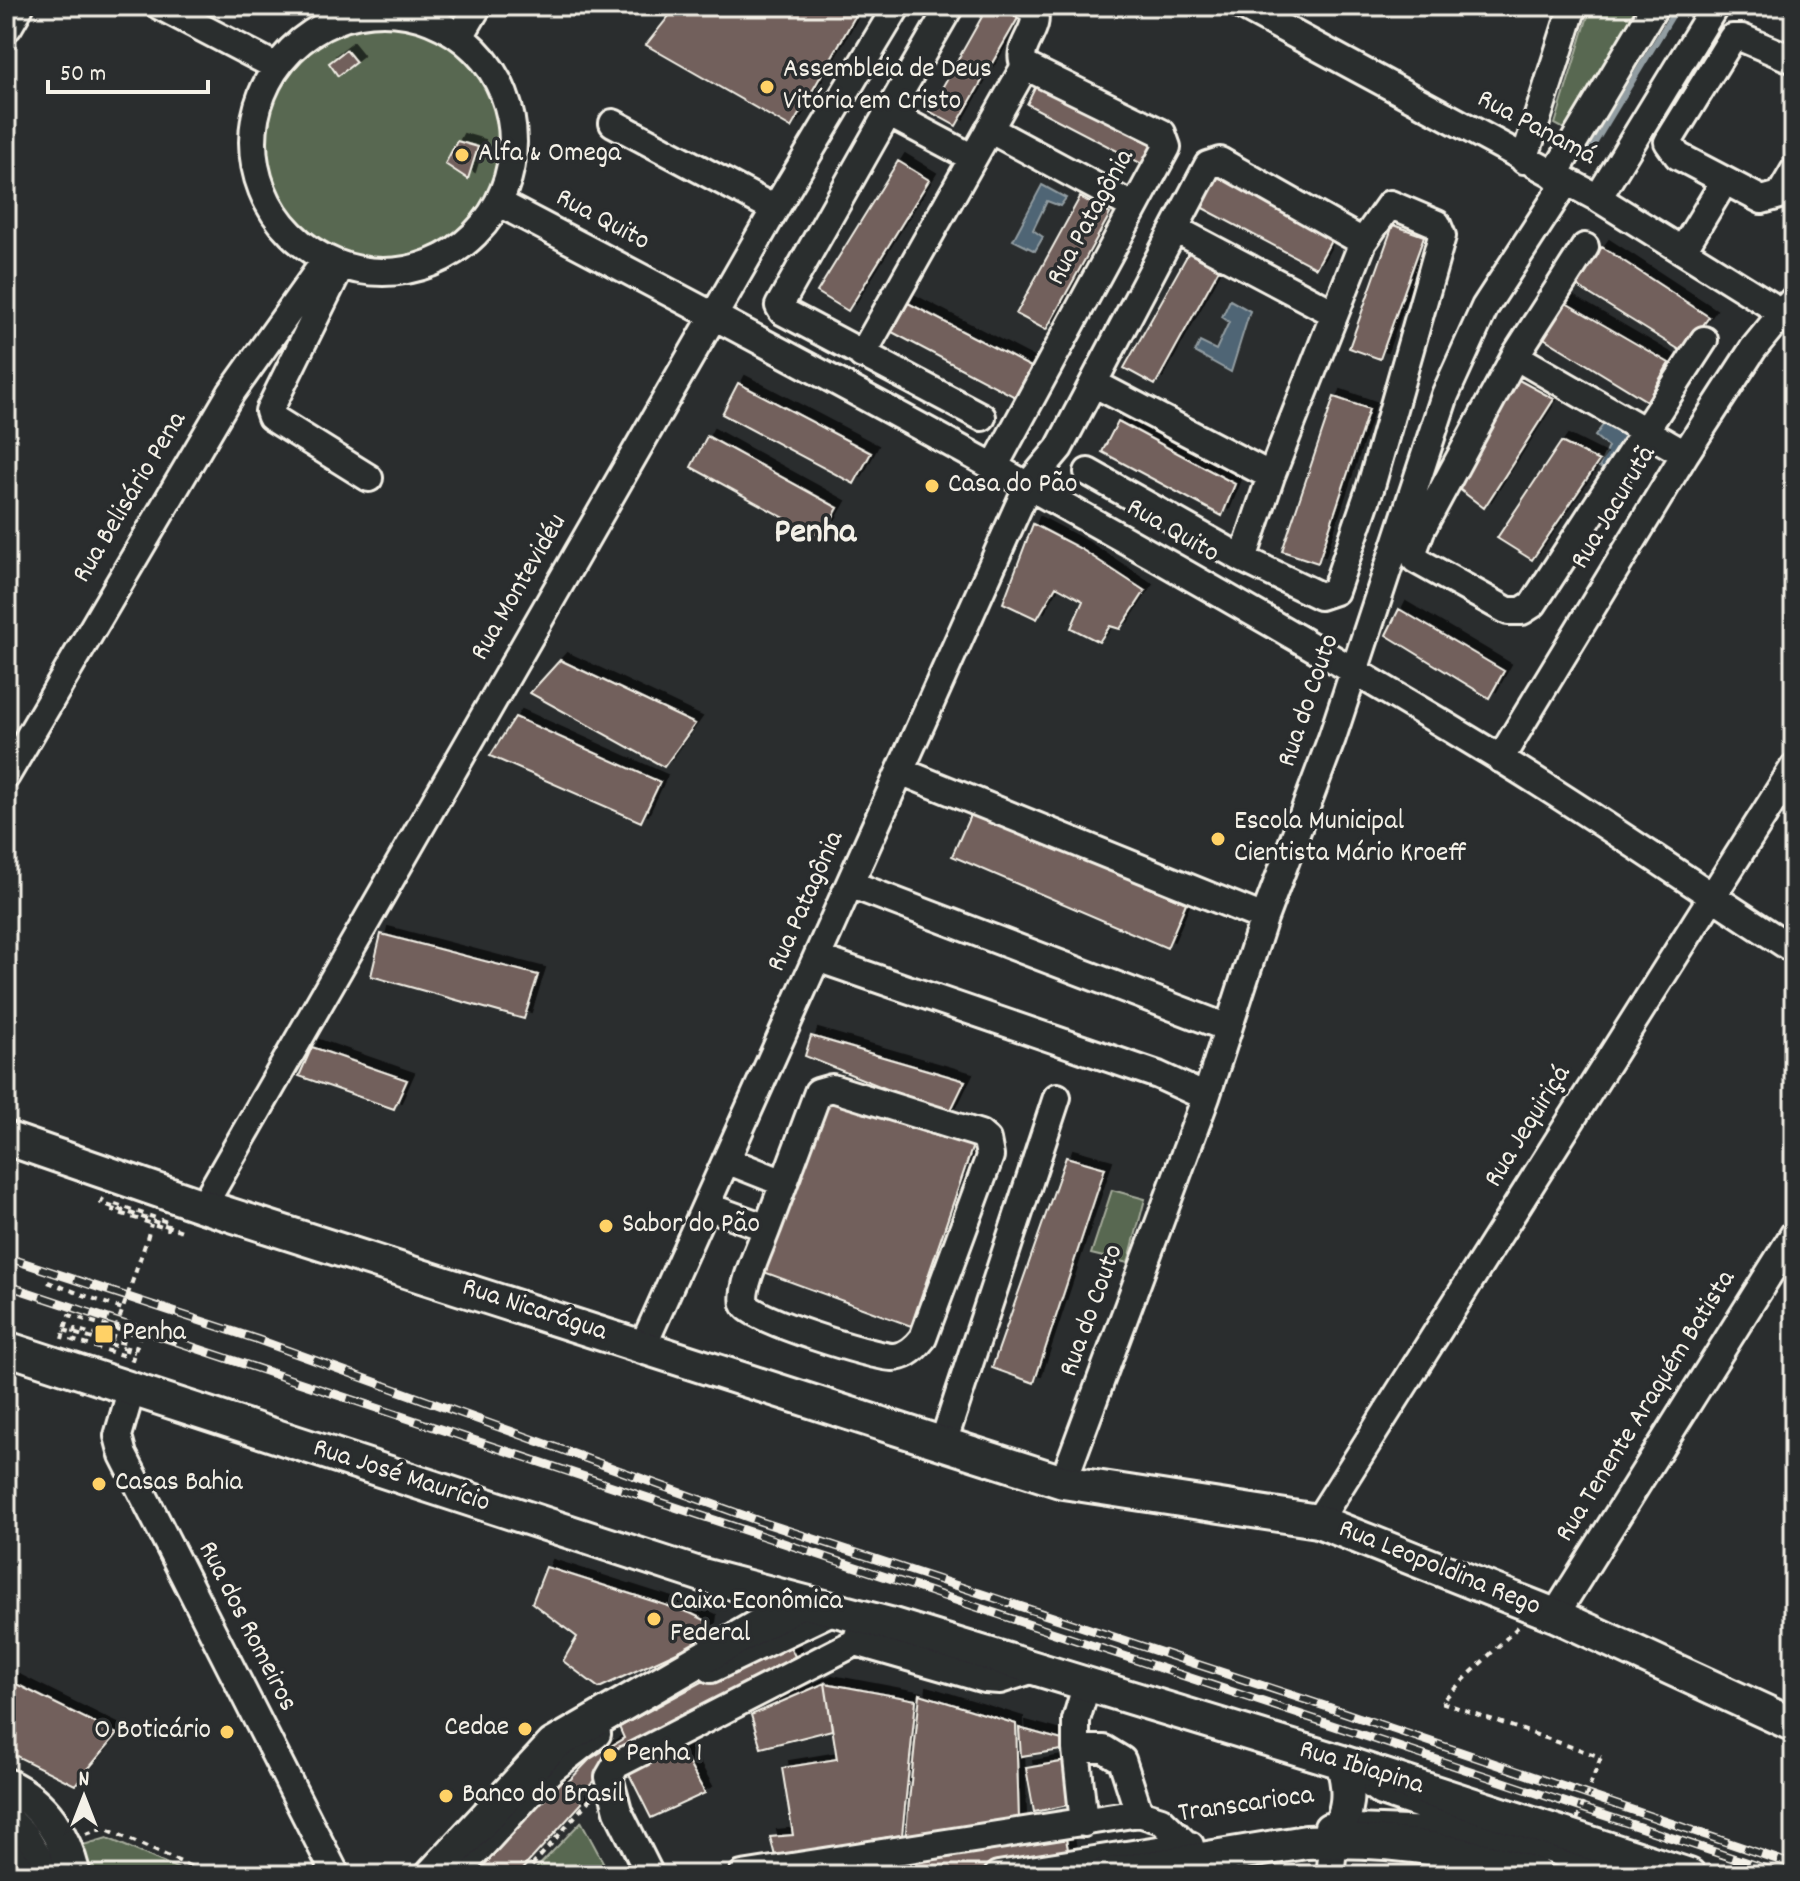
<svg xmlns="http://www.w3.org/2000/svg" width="1800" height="1881" font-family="Dekko,sans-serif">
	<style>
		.green { fill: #596851; stroke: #a6ac9c; stroke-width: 2 }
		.water { fill: #506574; stroke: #929da2; stroke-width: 2 }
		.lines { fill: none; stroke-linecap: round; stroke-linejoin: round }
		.stream { stroke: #929da2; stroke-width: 6 }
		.building { fill: #72605b; stroke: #f4f1e8; stroke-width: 2; filter: url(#shadow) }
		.minor-casing { stroke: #f4f1e8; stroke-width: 32 }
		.major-casing { stroke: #f4f1e8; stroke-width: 38 }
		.path { stroke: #f4f1e8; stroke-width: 4; stroke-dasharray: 6 6; stroke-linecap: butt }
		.minor { stroke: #2a2d2e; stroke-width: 26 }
		.major { stroke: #2a2d2e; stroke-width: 32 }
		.rail-casing { stroke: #f4f1e8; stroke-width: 9 }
		.rail { stroke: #2a2d2e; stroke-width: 6; stroke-dasharray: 18; stroke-linecap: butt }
		.path-bridge { stroke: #f4f1e8; stroke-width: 4; stroke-dasharray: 6 6; stroke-linecap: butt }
		.poi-dot { fill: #ffd166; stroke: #2a2d2e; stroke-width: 3 }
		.labels { text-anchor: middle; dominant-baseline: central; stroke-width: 7; stroke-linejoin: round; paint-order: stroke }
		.poi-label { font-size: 28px; fill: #f4f1e8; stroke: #2a2d2e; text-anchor: start }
		.street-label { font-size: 28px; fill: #f4f1e8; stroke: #2a2d2e }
		.district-label { font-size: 36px; font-weight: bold; fill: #f4f1e8; stroke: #2a2d2e }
	</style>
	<defs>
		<filter id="shadow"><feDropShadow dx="7" dy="-7" stdDeviation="0" flood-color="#0009"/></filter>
	</defs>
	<rect width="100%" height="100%" fill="#2a2d2e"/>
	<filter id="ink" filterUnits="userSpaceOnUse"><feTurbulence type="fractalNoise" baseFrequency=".0125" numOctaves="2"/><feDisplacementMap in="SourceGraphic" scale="16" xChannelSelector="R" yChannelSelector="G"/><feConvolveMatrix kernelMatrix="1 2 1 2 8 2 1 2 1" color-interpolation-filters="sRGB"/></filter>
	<g filter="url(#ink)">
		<path class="green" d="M1591,6h56l-79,125 -13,-7z
			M262 142a119 119 0 1 1 238 0a119 119 0 1 1-238 0Z
			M1112,1190l33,9 -17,64 -37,-9z
			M581,1821l29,54h-80l51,-53z
			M107,1838l86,37h-112l-8,-27z"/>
		<path class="water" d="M1042,185l24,13 -6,8 -13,-5 -14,29 10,7 -8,14 -22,-11z
			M1230,300l20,11 -19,61 -36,-20 5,-10 16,8 13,-28 -7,-5z
			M1609,417l25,14 -22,43 -13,-7 9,-20 -13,-11z"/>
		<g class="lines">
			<path class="stream" d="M1591,149l87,-143"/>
		</g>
		<path class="building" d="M677,6h184l-70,122 -145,-83z
			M988,6h9l21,12 -62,108 -27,-15z
			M1775,6h19v12z
			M346,50l10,12 -18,14 -9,-13z
			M1040,78l116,61 -14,25 -115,-60z
			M457,141l21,6 -10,32 -23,-15z
			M898,161l31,19 -81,131 -31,-19z
			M1217,173l116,64 -17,31 -117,-62z
			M1080,197l30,17 -64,116 -30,-16z
			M1393,225l31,11 -44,123 -31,-11z
			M1602,247l107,70 -26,35 -108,-67z
			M1189,252l30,17 -64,116 -31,-17z
			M1564,302l105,61 -22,38 -105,-64z
			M908,303l123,64 -16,30 -123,-65z
			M1515,378l39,21 -70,109 -34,-26z
			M738,383l133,70 -17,31 -132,-70z
			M1334,397l35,12 -51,154 -36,-12z
			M1118,421l117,63 -13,32 -120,-64z
			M707,436l131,72 -17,30 -130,-71z
			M1561,442l38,19 -67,99 -35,-22z
			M1033,524l48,25 64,42 -25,38 -10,-3 -11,16 -28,-14 12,-27 -27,-15 -19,33 -34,-16z
			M1399,609l105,62 -15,27 -103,-63z
			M560,660l135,64 -31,43 -134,-74z
			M515,717l145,65 -19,40 -151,-66z
			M972,811l214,92 -19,45 -215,-92z
			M381,934l157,41 -14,44 -153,-43z
			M811,1036l154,45 -16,33 -144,-58z
			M312,1047l95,33 -13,29 -95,-33z
			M825,1100l68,17 80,28 -62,181 -150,-55z
			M1066,1157l39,11 -71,215 -42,-15z
			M546,1567l144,46 19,9 -2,16 -108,50 -36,-27 14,-24 -45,-34z
			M785,1637l13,25 -190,106 -30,29 4,6 -65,72h-49l88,-99 9,9 25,-26 34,-21 -5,-11z
			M6,1679l111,55 -42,51 -69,-34z
			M825,1683l91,17 -14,135 -127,21 -5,-19 23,-2 -11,-67 55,-9z
			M825,1683l7,47 -71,18 -10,-33z
			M920,1694l96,30 3,97 -114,20z
			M1019,1728l43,12v10l-41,6z
			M680,1748l25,45 -54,25 -25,-50z
			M1067,1761l11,42 -44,9 -8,-44z
			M1064,1828l5,27 -120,20h-126z"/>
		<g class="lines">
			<defs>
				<path id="minor" d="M160,6l115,60
					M1242,6l356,192 196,122
					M253 142a130 130 0 1 1 260 0a130 130 0 1 1-260 0Z
					M461,35l17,-29
					M1794,60l-52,-22h-10l-64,104 10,14 84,44 18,-5 14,-24
					M888,113l62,-107
					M613,123l162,86
					M989,129l145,78
					M973,158l-85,-45 -109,193 3,5 200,106
					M1524,160l49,-154
					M1554,175l101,-169
					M1598,198l117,-192
					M499,203c337,176 673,356 999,554 100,61 197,129 296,193
					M1175,229l159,84
					M1585,247l-70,109 -94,174 -7,19 2,11 92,51h14l11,-7 171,-264
					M1683,250l41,-68
					M340,267l-71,144 2,6 98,61
					M862,355l163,-289c-11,-20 17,-36 8,-56l-7,-4
					M1515,356l170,98
					M1095,384l176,92
					M994,467l173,-320 -5,-14 -137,-67
					M1243,559l28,-83 92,-234
					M1500,759l185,-305 68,-105 40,-49
					M900,771l364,147
					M6,776l225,-383 94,-132
					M850,884l378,144
					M817,958l341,117 48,22
					M203,1206l572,-997 122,-203
					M706,1206l61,22c-6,17 -27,60 -22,76 5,15 129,53 148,53 13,0 23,-10 30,-19l67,-182 -3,-16 -7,-6 -148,-46 -14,4 -34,91 -58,-23
					M767,1228l17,-45
					M643,1346l385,-861 31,-37 149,-283 12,-4 143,81 27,-38 47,20 5,12 -9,32 -62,218 -36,105 -15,5 -77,-37 -155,-87
					M127,1405l-9,31 5,19 213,420
					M943,1443l114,-346
					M1063,1482l143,-385 58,-179 68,-180 113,-343 40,-88 81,-125
					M1318,1521l476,-754
					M1555,1615l239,-381
					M856,1642l129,37 15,1 31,-10
					M711,1669l121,-58
					M1086,1687l-10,33v29h28l18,11 17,53
					M1076,1749l8,74
					M1354,1772l27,20 102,34
					M6,1816l19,19 24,40
					M1328,1827l105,4 118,18
					M1535,1844l90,31
					M455,1875l97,-106 45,-35
					M650,1875l-32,-64 -9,-34 7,-12 240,-123 8,-24
					M742,1875l397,-62 22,7 36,35
					M998,1875l192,-30
					M1330,1875l4,-34"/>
				<path id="major" d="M6,25l11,-19
					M6,1138l197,68 860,276 255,39 237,94 239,110
					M6,1348l696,227 191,50 449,137 347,113
					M6,1785c39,18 58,50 68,90
					M1334,1841c14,-29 18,-48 8,-79
					M6,1855l16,20
					M432,1875l121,-130 245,-142
					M1104,1875l202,-33c79,-4 156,7 231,33"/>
			</defs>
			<use href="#minor" class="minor-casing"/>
			<use href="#major" class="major-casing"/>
			<path class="path" d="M103,1198l-2,5 81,28 2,-4
				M147,1239l4,-15
				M48,1282l74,27
				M64,1330l71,22
				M99,1336l13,4
				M62,1339l7,-24 71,21 -9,27
				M1518,1627l-77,75 160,55
				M86,1834l18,-6 106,47
				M524,1875l67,-77"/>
			<use href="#minor" class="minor"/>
			<use href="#major" class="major"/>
			<defs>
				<path id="rail" d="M6,1257l250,82 503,182 578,189 457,155
					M6,1285l1778,590"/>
			</defs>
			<use href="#rail" class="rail-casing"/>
			<use href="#rail" class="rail"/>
			<path class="path-bridge" d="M115,1204l55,19 -2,6 -55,-18z
				M99,1336l-24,-7 -3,11 53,16 3,-12 -16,-4 35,-101
				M1577,1820l24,-63"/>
		</g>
	</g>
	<g class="poi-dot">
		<circle cx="767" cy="87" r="8"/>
		<circle cx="462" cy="155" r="8"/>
		<circle cx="932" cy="486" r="8"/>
		<circle cx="1218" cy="839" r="8"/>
		<circle cx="606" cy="1226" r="8"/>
		<rect x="94" y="1324" width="20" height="20" rx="4"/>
		<circle cx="99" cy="1484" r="8"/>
		<circle cx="654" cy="1619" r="8"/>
		<circle cx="525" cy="1729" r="8"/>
		<circle cx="227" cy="1732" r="8"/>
		<circle cx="610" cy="1755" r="8"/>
		<circle cx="446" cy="1796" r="8"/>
	</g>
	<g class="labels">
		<g class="poi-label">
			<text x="783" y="71">Assembleia de Deus<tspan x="783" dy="32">Vitória em Cristo</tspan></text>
			<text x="478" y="155">Alfa &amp; Omega</text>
			<text x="948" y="486">Casa do Pão</text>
			<text x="1234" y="823">Escola Municipal<tspan x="1234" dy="32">Cientista Mário Kroeff</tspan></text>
			<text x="622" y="1226">Sabor do Pão</text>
			<text x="122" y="1334">Penha</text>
			<text x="115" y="1484">Casas Bahia</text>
			<text x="670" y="1603">Caixa Econômica<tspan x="670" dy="32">Federal</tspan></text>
			<text x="509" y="1729" text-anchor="end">Cedae</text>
			<text x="211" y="1732" text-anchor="end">O Boticário</text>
			<text x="626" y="1755">Penha 1</text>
			<text x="462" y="1796">Banco do Brasil</text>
		</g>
		<g class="street-label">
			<text transform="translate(1536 129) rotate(28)">Rua Panamá</text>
			<text transform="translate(1092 218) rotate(-61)">Rua Patagônia</text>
			<text transform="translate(602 221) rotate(28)">Rua Quito</text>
			<text transform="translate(131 498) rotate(-59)">Rua Belisário Pena</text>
			<text transform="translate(1615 508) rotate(-59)">Rua Jacurutã</text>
			<text transform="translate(1172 532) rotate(30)">Rua Quito</text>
			<text transform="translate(520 588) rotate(-60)">Rua Montevidéu</text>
			<text transform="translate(1310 701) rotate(-71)">Rua do Couto</text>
			<text transform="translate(807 902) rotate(-66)">Rua Patagônia</text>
			<text transform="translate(1529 1127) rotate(-58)">Rua Jequiriçá</text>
			<text transform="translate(534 1311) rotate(18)">Rua Nicarágua</text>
			<text transform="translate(1093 1311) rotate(-70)">Rua do Couto</text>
			<text transform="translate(1647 1407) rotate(-58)">Rua Tenente Araquém Batista</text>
			<text transform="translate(401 1477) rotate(18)">Rua José Maurício</text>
			<text transform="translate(1439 1569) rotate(22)">Rua Leopoldina Rego</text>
			<text transform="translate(246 1627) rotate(63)">Rua dos Romeiros</text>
			<text transform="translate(1361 1769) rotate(17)">Rua Ibiapina</text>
			<text transform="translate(1246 1806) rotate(-8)">Transcarioca</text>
		</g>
		<g class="district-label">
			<text x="815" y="534">Penha</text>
		</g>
	</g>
	<rect width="1800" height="1881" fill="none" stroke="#2a2d2e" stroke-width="32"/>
	<rect x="16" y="16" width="1768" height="1849" fill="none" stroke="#f4f1e8" stroke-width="3" filter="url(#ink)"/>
	<g transform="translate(84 1797)" stroke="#2a2d2e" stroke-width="6" paint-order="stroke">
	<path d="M0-6L14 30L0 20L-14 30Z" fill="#f4f1e8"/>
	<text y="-12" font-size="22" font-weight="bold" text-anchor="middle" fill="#f4f1e8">N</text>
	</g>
	<path d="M48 80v12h160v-12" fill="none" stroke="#f4f1e8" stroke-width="4"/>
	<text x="60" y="80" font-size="24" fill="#f4f1e8" stroke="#2a2d2e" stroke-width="6" paint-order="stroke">50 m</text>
</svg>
